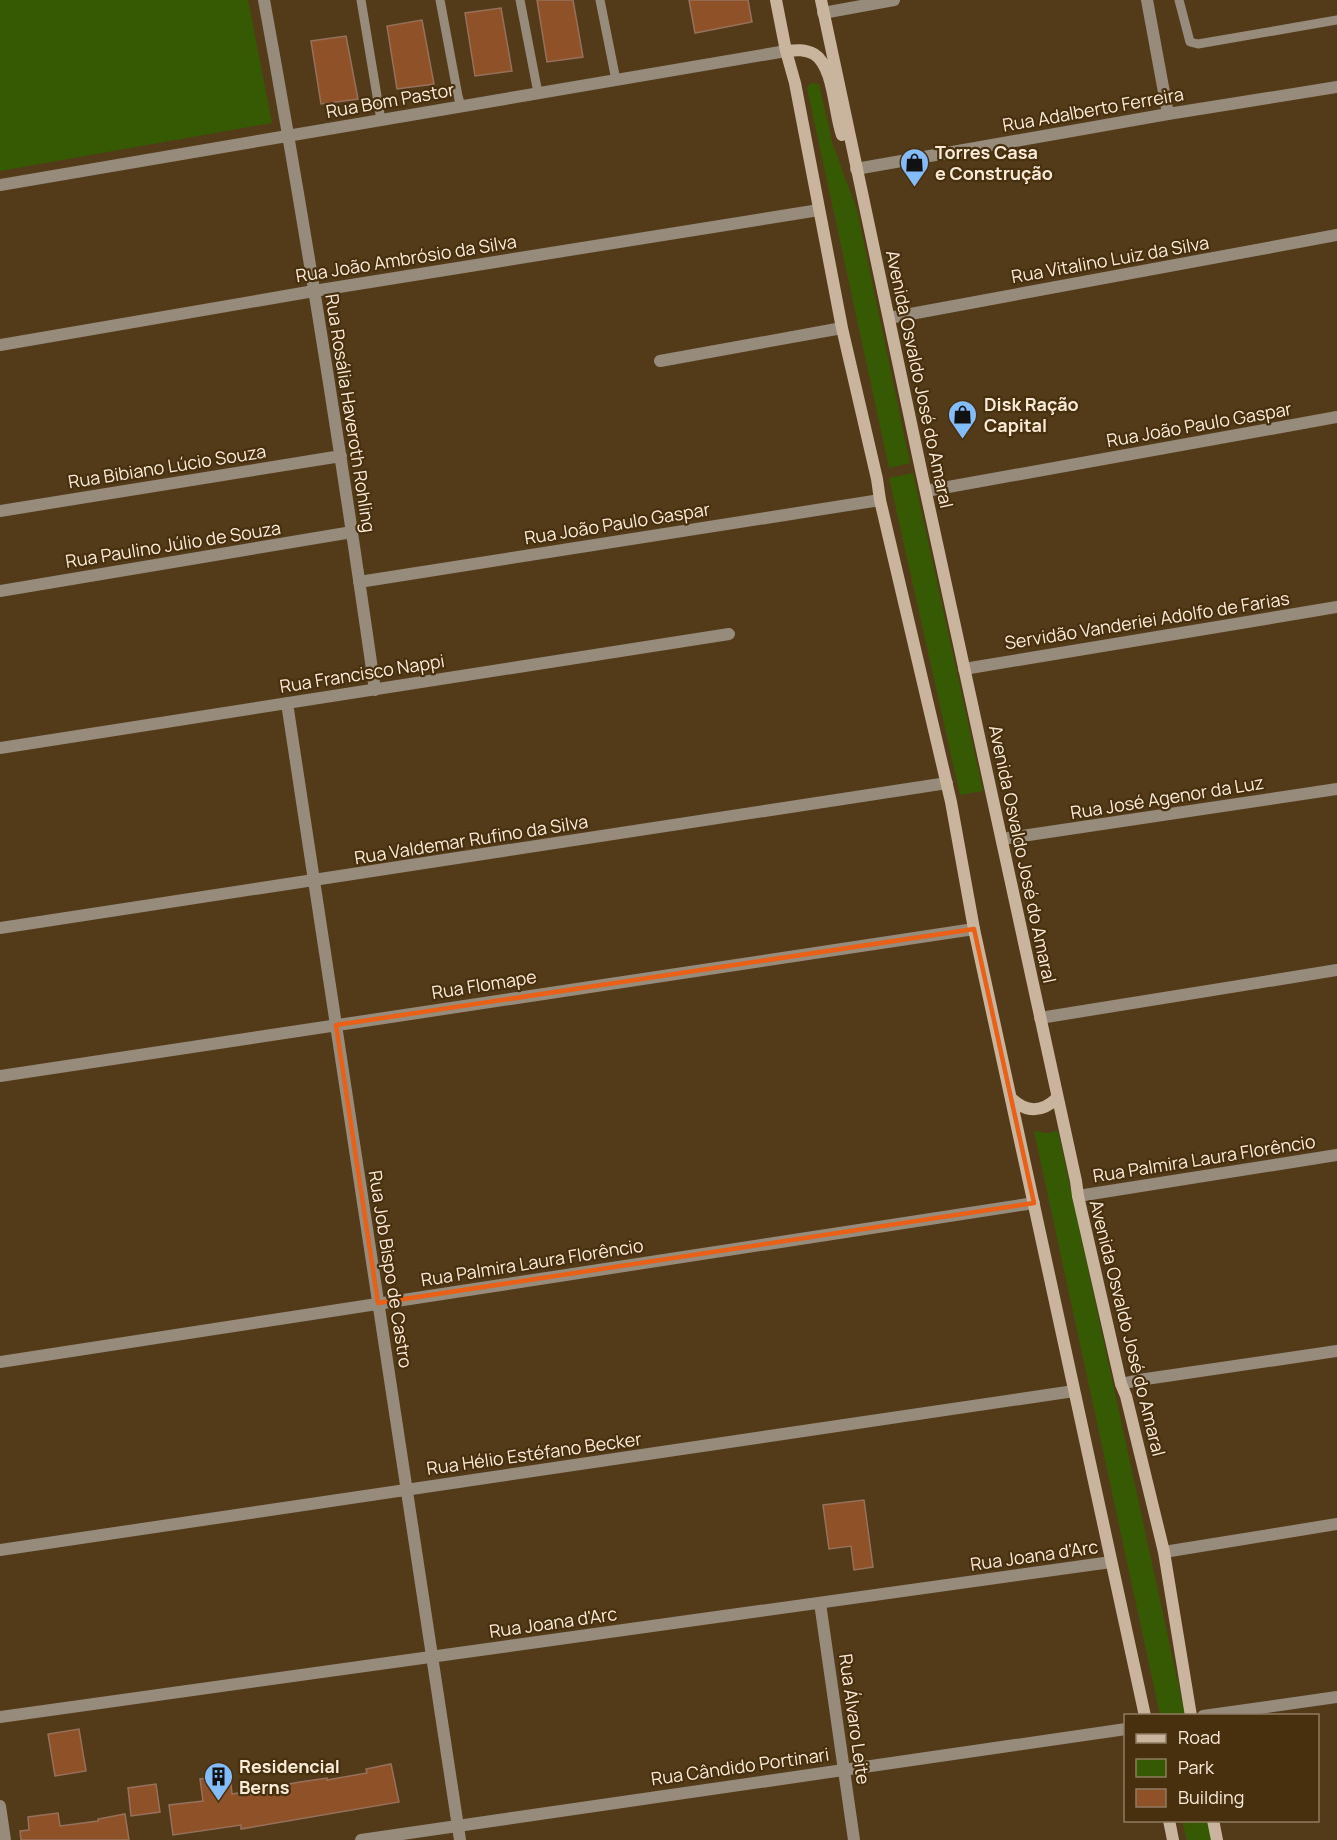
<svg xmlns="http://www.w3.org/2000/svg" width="1337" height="1840" font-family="Manrope,sans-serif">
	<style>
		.green { fill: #355a03 }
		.building { fill: #8e5128; stroke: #97715b; stroke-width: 1.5 }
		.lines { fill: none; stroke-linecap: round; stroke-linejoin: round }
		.service { stroke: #978b7c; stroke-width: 9 }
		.minor { stroke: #978b7c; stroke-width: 12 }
		.tertiary { stroke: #978b7c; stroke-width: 12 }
		.secondary { stroke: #c9b49d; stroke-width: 12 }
		.marked { fill: none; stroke: #e96016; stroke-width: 4.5; stroke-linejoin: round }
		.labels { text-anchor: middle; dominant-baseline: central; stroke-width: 4.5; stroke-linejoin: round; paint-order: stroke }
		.street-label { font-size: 18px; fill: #faebd9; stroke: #48300f }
		.poi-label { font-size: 18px; font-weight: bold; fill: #faebd9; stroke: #48300f; text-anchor: start }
	</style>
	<rect width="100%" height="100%" fill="#533b1a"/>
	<path class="green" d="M0,0h248l24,123 -272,48z
		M811,83l8,1 14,61 24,65 53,253 -21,5 -82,-380z
		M913,473l70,318 -23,4 -71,-317z
		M1034,1131l13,2 11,-2 127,584h-25z
		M1182,1821h26l4,19h-25z"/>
	<path class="building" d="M537,0h36l10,57 -36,5z
		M689,0h59l4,22 -57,11z
		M501,8l11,63 -37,5 -10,-63z
		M422,20l12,64 -37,5 -10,-63z
		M346,36l12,63 -37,5 -10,-63z
		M864,1500l9,67 -19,3 -3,-24 -22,3 -6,-44z
		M79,1729l7,42 -31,5 -7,-42z
		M391,1764l8,38 -158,27v-4l-68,10 -4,-30 34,-4 -3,-22 30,-4 2,19 68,-12 27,-4v2l40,-7 -1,-4z
		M156,1784l4,28 -29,4 -3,-28z
		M58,1813l2,13 38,-5v-2l27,-5 4,26h-108l-1,-9 9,-1 -1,-13z"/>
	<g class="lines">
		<path class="service" d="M361,0l20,120
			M440,0l18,96 3,10
			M520,0l18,93
			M600,0l16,80
			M1179,0l11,42 8,2 139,-24"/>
		<path class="minor" d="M264,0c42,229 78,459 111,690
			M1147,0l21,114
			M823,13l71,-13
			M856,169l312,-55 169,-27
			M0,185l786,-134
			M889,318l448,-83
			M0,345l314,-54 505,-81
			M660,361l182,-33
			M926,491l411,-74
			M0,511l341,-55
			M359,582l521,-82
			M0,591l352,-59
			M964,669l373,-62
			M287,703l173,1137
			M0,748l729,-114
			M1002,839l335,-50
			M0,928l947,-145
			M1040,1018l297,-48
			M0,1076l974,-147
			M1078,1196l259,-41
			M0,1362l1034,-159
			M1121,1384l18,-4 198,-29
			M0,1550l1074,-159
			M1164,1552l173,-28
			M820,1603l34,237
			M0,1717l1111,-155
			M0,1806l5,34"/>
		<path class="tertiary" d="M1203,1716l134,-19
			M361,1840l765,-111"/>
		<path class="secondary" d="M776,0l10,51 9,32 47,245 35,151 3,21 71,302 23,127 171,787
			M821,0l100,470 155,711 2,15 43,188 5,12 38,156 27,164
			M786,51c10,-1 19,-2 28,3 20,12 20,60 28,81
			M1011,1098c15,15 31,15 46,0
			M1169,1820l4,20
			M1213,1820l4,20"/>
	</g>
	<path class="marked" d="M974,929l60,274 -656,100 -42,-278z"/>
	<defs>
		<symbol id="shop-pin" viewBox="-11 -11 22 30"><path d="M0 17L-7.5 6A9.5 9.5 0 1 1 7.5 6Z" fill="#83bcfb" stroke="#48300f"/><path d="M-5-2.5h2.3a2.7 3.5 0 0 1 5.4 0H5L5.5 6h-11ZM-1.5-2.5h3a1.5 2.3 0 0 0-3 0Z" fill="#111"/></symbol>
		<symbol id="building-pin" viewBox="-11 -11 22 30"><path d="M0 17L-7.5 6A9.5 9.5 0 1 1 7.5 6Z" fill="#83bcfb" stroke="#48300f"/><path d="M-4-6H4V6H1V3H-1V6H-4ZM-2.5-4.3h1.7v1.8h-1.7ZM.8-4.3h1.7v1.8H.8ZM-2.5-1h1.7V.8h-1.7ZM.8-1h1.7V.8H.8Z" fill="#111"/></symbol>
	</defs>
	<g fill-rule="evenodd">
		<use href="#shop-pin" x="898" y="146" width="33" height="45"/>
		<use href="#shop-pin" x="946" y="398" width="33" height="45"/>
		<use href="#building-pin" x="202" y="1760" width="33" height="45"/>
	</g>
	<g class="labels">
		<g class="street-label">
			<text transform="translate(390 100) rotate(-10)">Rua Bom Pastor</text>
			<text transform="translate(1093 109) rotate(-10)">Rua Adalberto Ferreira</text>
			<text transform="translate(406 258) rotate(-9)">Rua João Ambrósio da Silva</text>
			<text transform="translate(1110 259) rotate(-10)">Rua Vitalino Luiz da Silva</text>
			<text transform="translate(920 379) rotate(78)">Avenida Osvaldo José do Amaral</text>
			<text transform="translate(351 413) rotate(81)">Rua Rosália Haveroth Rohling</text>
			<text transform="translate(1199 424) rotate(-10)">Rua João Paulo Gaspar</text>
			<text transform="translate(167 466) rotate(-9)">Rua Bibiano Lúcio Souza</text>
			<text transform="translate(617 523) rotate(-9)">Rua João Paulo Gaspar</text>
			<text transform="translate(173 544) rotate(-9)">Rua Paulino Júlio de Souza</text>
			<text transform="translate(1147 620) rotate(-9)">Servidão Vanderiei Adolfo de Farias</text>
			<text transform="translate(362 673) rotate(-9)">Rua Francisco Nappi</text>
			<text transform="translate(1167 797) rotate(-9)">Rua José Agenor da Luz</text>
			<text transform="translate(471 839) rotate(-9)">Rua Valdemar Rufino da Silva</text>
			<text transform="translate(1023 854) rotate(78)">Avenida Osvaldo José do Amaral</text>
			<text transform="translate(484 984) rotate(-9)">Rua Flomape</text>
			<text transform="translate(1204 1158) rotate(-9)">Rua Palmira Laura Florêncio</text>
			<text transform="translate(532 1262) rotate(-9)">Rua Palmira Laura Florêncio</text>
			<text transform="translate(391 1269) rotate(81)">Rua Job Bispo de Castro</text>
			<text transform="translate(1128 1328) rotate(76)">Avenida Osvaldo José do Amaral</text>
			<text transform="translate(534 1453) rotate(-8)">Rua Hélio Estéfano Becker</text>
			<text transform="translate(1034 1555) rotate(-8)">Rua Joana d'Arc</text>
			<text transform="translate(553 1622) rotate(-8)">Rua Joana d'Arc</text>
			<text transform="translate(855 1719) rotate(82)">Rua Álvaro Leite</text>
			<text transform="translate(740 1766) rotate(-8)">Rua Cândido Portinari</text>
		</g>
		<g class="poi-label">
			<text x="935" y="152">Torres Casa<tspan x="935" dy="21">e Construção</tspan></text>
			<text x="984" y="404">Disk Ração<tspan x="984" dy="21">Capital</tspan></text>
			<text x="239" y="1766">Residencial<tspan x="239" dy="21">Berns</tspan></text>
		</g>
	</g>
	<rect x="1124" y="1714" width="195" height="108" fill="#48300f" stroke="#8f7b60" stroke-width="1.5"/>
	<rect x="1136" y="1734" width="30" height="9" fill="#c9b49d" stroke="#8f7b60" stroke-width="1.5"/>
	<text x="1178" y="1744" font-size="18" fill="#faebd9">Road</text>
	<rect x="1136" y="1759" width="30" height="18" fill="#355a03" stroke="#8f7b60" stroke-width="1.5"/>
	<text x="1178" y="1774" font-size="18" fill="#faebd9">Park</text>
	<rect x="1136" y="1789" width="30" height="18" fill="#8e5128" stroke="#8f7b60" stroke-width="1.5"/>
	<text x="1178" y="1804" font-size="18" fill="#faebd9">Building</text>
</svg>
